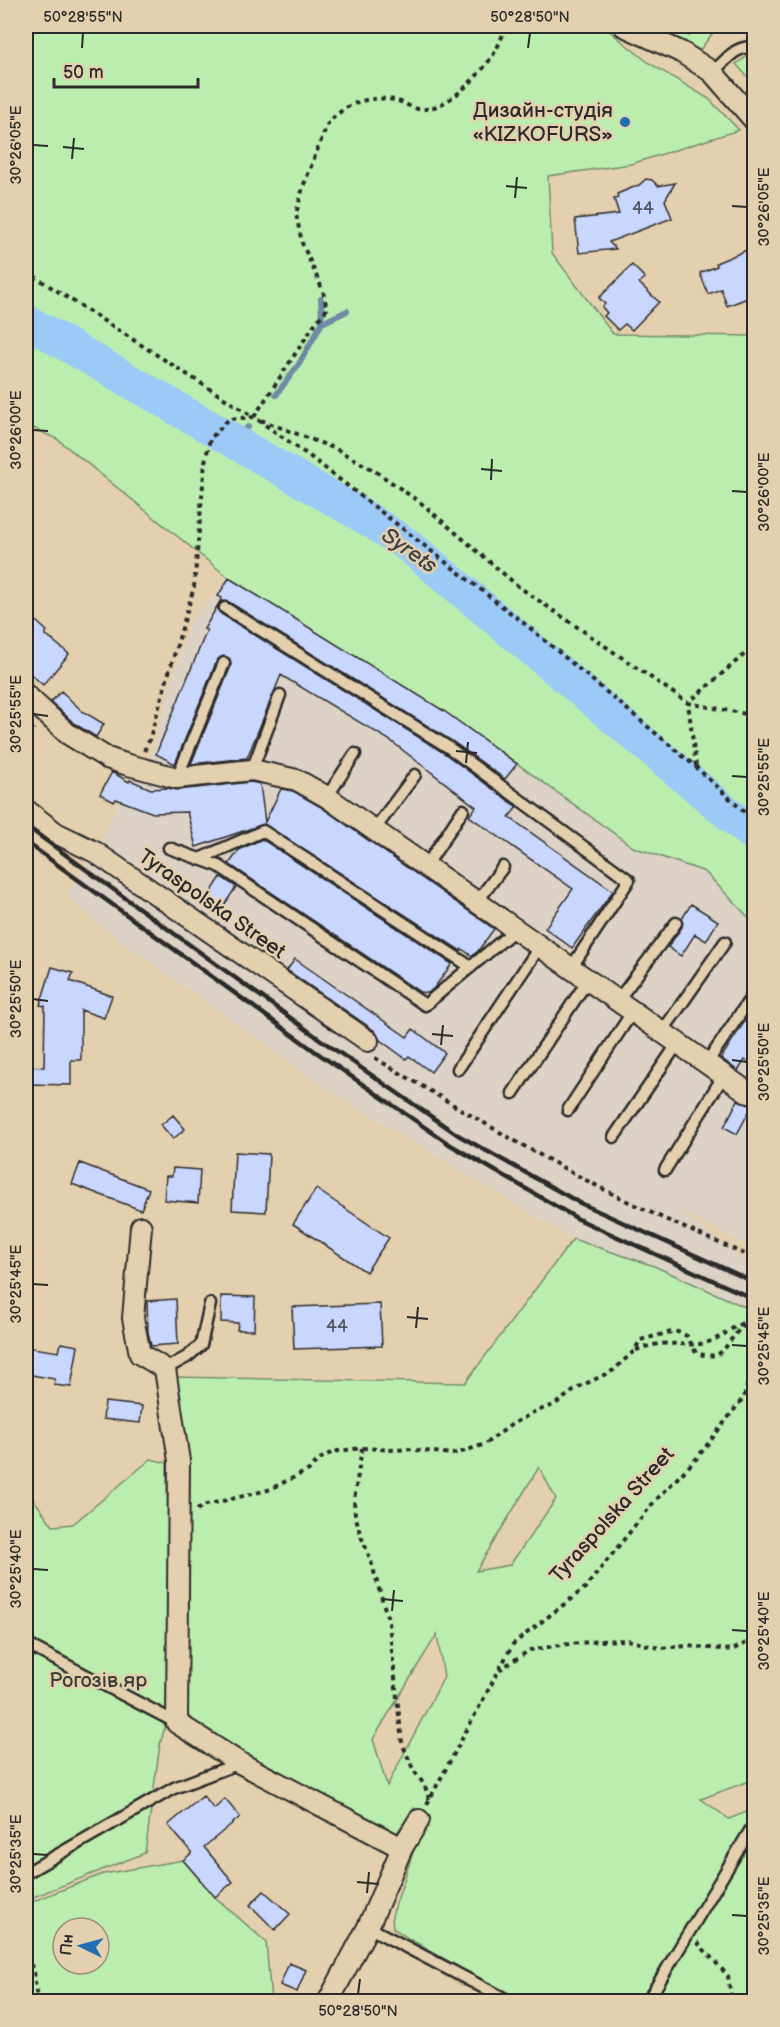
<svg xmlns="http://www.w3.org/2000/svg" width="780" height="2027" font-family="'Balsamiq Sans',sans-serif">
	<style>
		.built { fill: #dcd2c6 }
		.green { fill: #bbeeae; stroke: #738c6c; stroke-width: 1.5; fill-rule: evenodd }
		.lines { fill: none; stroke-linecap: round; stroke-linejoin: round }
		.stream { stroke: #6f8aa5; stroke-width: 6 }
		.river { stroke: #9ccaf6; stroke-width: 34 }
		.building { fill: #c9d6fd; stroke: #2b2b2b; stroke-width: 1.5 }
		.service-casing { stroke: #2b2b2b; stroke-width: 15 }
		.minor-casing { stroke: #2b2b2b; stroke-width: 24 }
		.path { stroke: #2b2b2b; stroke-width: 4; stroke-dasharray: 4.5 4.5; stroke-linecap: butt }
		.service { stroke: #e4d0ae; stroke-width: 10 }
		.minor { stroke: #e4d0ae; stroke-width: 20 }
		.rail { stroke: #2b2b2b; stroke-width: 4.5 }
		.ticks { fill: none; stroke: #2b2b2b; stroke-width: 2 }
		.poi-dot { fill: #1f6fb2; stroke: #e4d0ae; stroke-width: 2 }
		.labels { text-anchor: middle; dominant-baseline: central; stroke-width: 5; stroke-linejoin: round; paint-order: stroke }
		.number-label { font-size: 18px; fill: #525660 }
		.poi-label { font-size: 21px; fill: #2b2b2b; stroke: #e4d0ae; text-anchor: end }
		.street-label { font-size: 21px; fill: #2b2b2b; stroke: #e4d0ae }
		.park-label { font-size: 21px; fill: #393e38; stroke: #e4d0ae }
		.water-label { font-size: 22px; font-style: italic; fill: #3c4349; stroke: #e4d0ae }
		.neatline { fill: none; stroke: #2b2b2b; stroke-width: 2 }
		.ticks-label { font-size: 15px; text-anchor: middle; fill: #2b2b2b }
	</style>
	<rect width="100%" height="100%" fill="#e4d0ae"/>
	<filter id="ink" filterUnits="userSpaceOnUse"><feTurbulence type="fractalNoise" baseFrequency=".0167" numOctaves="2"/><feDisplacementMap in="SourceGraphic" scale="12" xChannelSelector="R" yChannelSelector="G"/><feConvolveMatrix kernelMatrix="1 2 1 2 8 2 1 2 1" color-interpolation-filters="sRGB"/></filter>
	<g filter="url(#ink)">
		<path class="built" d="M229,578l215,133 189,136 72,25 49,51v126l-7,12 7,5v183l-78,-41 78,60v43l-100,-45 -81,-27 -238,-145 -216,-154 -53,-44 29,-44 35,-72 21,-25 38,-131z"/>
		<path class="green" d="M26,26h577l46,37 60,36 30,31 -108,34 -83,12 4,77 61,81 141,2v587l-49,-51 -72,-25 -189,-136 -215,-133 -172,-139 -31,-14z
			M639,26h79l-18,24z
			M754,52v32l-18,-20z
			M573,1239l81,27 100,45v465l-2,4 -51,19 28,20 25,-10v192h-241l-5,-6 -100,-57 -15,-10 -1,-12 33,-100 -11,-8 -18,26 -152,-81 -58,-37 -12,-339 291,6zM539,1467l17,32 -46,66 -34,6zM437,1634l7,43 -57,109 -14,-47z
			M151,1459l16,4 3,248 -10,33 -15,109 -119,47v-411l27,37 20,-2z
			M183,1860l32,37 51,45 5,59 -245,1v-98l77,-30zM63,1928h36v36h-36z"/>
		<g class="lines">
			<path class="stream" d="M322,323l25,-12
				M276,395l23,-31 23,-41 -1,-24
				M234,443l14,-16"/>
			<path class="river" d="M26,321l340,197 43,28 345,289"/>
		</g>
		<path class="building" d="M646,179l6,1 6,6 17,-3 -10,17 7,18 -63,24 7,7 -37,4 -4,-34 44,-5 -5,-15 4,-1 -1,-4 22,-9z
			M754,247v41l-7,2 3,7 -23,9 -6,-17 -13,5 -8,-21 17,-7 -1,-3z
			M632,265l13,13 -6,5 20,19 -27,28 -7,-6 -7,6 -14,-14 3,-3 -5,-6 3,-3 -6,-6z
			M229,578l215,133 73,53 -12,15 -53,-38 -223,-139 -7,-1 -4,4v6l3,3 223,139 73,54 -8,10 104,74 -41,57 -27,-20 28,-39 -104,-73 7,-9 -85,-66 -110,-66 -34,83 -56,6 40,-98 -1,-7 -6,-3 -7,4 -42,104 -19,-10 51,-124 -3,-1 18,-31 -4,-2z
			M26,612l21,19 -2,3 24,20 -26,31 -17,-15z
			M61,691l21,20 22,13 -8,13 -21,-13 -24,-22z
			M112,772l17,10 1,-2 21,9 16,-1 11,2 73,-8 9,2 5,38 16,-33 12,2 28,16 173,122 -16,22 -6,5 -10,-7 -1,2 -197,-127 -68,23 -9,-35 -34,1 -37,-14 -2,3 -14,-8z
			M262,839l190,125 -18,24 -6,5 -8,-1 -191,-128 10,-14z
			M221,877l15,10 -17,26 -15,-10z
			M691,904l27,17 -12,20 -11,-7 -14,22 -13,-9 14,-20v-8z
			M295,959l112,78 6,-8 32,24 -14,19 -22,-16 -3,3 -26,-19 -5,-9 -88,-61z
			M52,967l21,6 -3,8 42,15 -8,22 -23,-8v50h-10v25l-45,-1 1,-18 17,1 1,-61 -5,-1z
			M754,1007v59l-9,-6 -7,11 -17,-13z
			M738,1100l14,6 -15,28 -13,-7z
			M173,1115l12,14 -12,10 -12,-14z
			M235,1152l34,2 -3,58 -34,-2z
			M80,1163l69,26 -8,21 -69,-26z
			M173,1168l27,2 -2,33 -34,-3 2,-24h6z
			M316,1189l73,49 -23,34 -73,-48z
			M221,1296l34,1 -1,33h-17l1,-7 -17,-1z
			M176,1299l2,45 -27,2 -3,-14 -1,-31z
			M380,1304l2,42 -88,3 -2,-42z
			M61,1343l17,3 -7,41 -17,-2 1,-6 -29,-5v-27l33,5z
			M105,1402l37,4 -2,17 -37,-4z
			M203,1796l11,13 11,-10 15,18 -36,30 29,35 -18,15 -32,-37 9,-7 -24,-28z
			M264,1891l26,23 -15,16 -25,-25z
			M289,1963l17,7 -9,22 -17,-7z"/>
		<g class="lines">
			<defs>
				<path id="service" d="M712,72c15,-11 21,-26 42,-25
					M225,608l223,139 181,133 -58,88
					M252,770l28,-75
					M177,778l47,-115
					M327,797l28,-43
					M374,830l41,-55
					M169,848l50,18 206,139 91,-76
					M199,859l64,-28 208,136
					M426,866l37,-56
					M477,902l26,-35
					M618,1000l58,-77
					M662,1032l63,-90
					M707,1063l47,-70
					M458,1069l82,-123
					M513,1093l75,-113
					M568,1110l65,-99
					M614,1137l64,-94
					M665,1170l59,-95
					M165,1369l22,-12 14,-12 9,-41
					M26,1644l151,79
					M26,1873l148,-85 66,-25
					M368,1927l143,75
					M647,2002l107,-178"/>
				<path id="minor" d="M624,26l57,26 31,20 42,48
					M26,695l42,39 39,24 18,6 52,14 75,-8 45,10 30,17 422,296 5,1
					M26,810l30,23 39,19 273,189
					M141,1227l-8,91 7,36 25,15 14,92 -2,262 63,40 162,85
					M328,2002l40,-75 34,-79 17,-28"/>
			</defs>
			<use href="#service" class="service-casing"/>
			<use href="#minor" class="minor-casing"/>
			<path class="path" d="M688,36l3,-10
				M26,271l226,145
				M254,417l62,-95 11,-13 -4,-18 -21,-48 -6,-29 7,-27 24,-62c18,-23 46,-32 74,-23 5,2 11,6 17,7 27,4 62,-34 75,-54 6,-9 9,-20 14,-29
				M261,420l75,29 39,22 46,32 98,84 169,116 66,-57
				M26,734l8,-6
				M144,751l5,-10 45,-154 11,-125 5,-23 19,-20 25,-2 58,41 218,170 166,139 58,54
				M696,766l-8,-63 58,11 8,-1
				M375,1058c77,46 154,93 234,134 47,24 96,45 145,66
				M636,1350c7,-2 15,-5 23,-6 18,-2 35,4 52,-3 15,-6 26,-19 43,-21
				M362,1448l-8,52 1,14 6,22 9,22 19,65 13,120 11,26 12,17 4,13
				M197,1510l5,-4 66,-16 41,-20 8,-9 9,-6 12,-4 24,-3 33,2 13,-1 44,5 13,-3 20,-7 26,-19 23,-13 20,-7 25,-18 35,-17 21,-20 5,-10 35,-9 12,5 9,17c28,8 26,-4 42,-22 3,-4 11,-7 16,-9
				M499,1670l31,-20 31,-5 37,-4 29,-1 32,8 28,-2 45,4 22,-11
				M427,1804l86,-160 72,-56 69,-86 43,-44 47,-61 10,-37
				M697,1942l31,34 4,26
				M26,1956l8,15 3,31"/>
			<use href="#service" class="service"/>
			<use href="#minor" class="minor"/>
			<path class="rail" d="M26,826l295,214 137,95 122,68 174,79
				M26,842l290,210 133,92 129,75 176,80"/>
		</g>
	</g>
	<path class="ticks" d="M82,48l1,-15M528,48l2,-15M33,145l15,1M63,147l21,2M72,159l2,-21M506,186l21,2M515,198l2,-21M732,206l15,1M33,430l15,1M481,469l21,2M491,480l1,-21M732,491l15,1M33,714l15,2M456,751l21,2M466,763l2,-21M732,776l15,1M33,999l15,2M432,1034l21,2M441,1045l2,-20M732,1060l15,2M33,1284l15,1M407,1317l21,2M416,1328l2,-21M732,1345l15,1M33,1569l15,1M382,1599l21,2M392,1611l2,-21M732,1630l15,1M33,1854l15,1M357,1882l21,2M367,1893l2,-21M732,1915l15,1M358,1994l2,-15"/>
	<circle class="poi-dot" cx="625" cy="122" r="6"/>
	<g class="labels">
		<g class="number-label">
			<text x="643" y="208">44</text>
			<text x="337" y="1326">44</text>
		</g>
		<g class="poi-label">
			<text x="613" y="110">Дизайн-студія<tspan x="613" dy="24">«KIZKOFURS»</tspan></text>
		</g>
		<g class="street-label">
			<text transform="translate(212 904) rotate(35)">Tyraspolska Street</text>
			<text transform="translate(612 1515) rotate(-48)">Tyraspolska Street</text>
		</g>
		<g class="park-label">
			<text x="98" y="1680">Рогозів яр</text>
		</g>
		<g class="water-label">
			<text transform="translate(409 551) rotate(35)">Syrets</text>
		</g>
	</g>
	<rect width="780" height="2027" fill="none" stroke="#e4d0ae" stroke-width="66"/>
	<g transform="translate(81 1946) rotate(275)"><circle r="28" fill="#e4d0ae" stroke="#9a8e7a" stroke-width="1.5"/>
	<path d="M0-4.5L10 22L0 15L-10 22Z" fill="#1f6fb2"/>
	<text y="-9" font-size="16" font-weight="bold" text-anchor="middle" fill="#2b2b2b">Пн</text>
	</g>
	<path d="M54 78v9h144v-9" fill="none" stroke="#2b2b2b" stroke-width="3"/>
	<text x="63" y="78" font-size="18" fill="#2b2b2b" stroke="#e4d0ae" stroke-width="4.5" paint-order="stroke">50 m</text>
	<rect x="33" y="33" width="714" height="1961" class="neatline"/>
	<g class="ticks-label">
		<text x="83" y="22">50°28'55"N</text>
		<text x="530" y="22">50°28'50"N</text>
		<text transform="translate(16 145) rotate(-90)" y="5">30°26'05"E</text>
		<text transform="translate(764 207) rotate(-90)" y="5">30°26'05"E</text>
		<text transform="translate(16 430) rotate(-90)" y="5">30°26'00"E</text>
		<text transform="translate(764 492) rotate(-90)" y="5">30°26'00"E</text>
		<text transform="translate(16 714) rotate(-90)" y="5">30°25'55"E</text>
		<text transform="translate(764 777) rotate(-90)" y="5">30°25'55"E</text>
		<text transform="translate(16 999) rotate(-90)" y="5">30°25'50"E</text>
		<text transform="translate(764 1062) rotate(-90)" y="5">30°25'50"E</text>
		<text transform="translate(16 1284) rotate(-90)" y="5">30°25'45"E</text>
		<text transform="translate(764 1346) rotate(-90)" y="5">30°25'45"E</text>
		<text transform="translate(16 1569) rotate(-90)" y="5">30°25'40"E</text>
		<text transform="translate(764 1631) rotate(-90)" y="5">30°25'40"E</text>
		<text transform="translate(16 1854) rotate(-90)" y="5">30°25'35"E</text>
		<text transform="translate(764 1916) rotate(-90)" y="5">30°25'35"E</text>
		<text x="358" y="2016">50°28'50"N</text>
	</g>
</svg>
